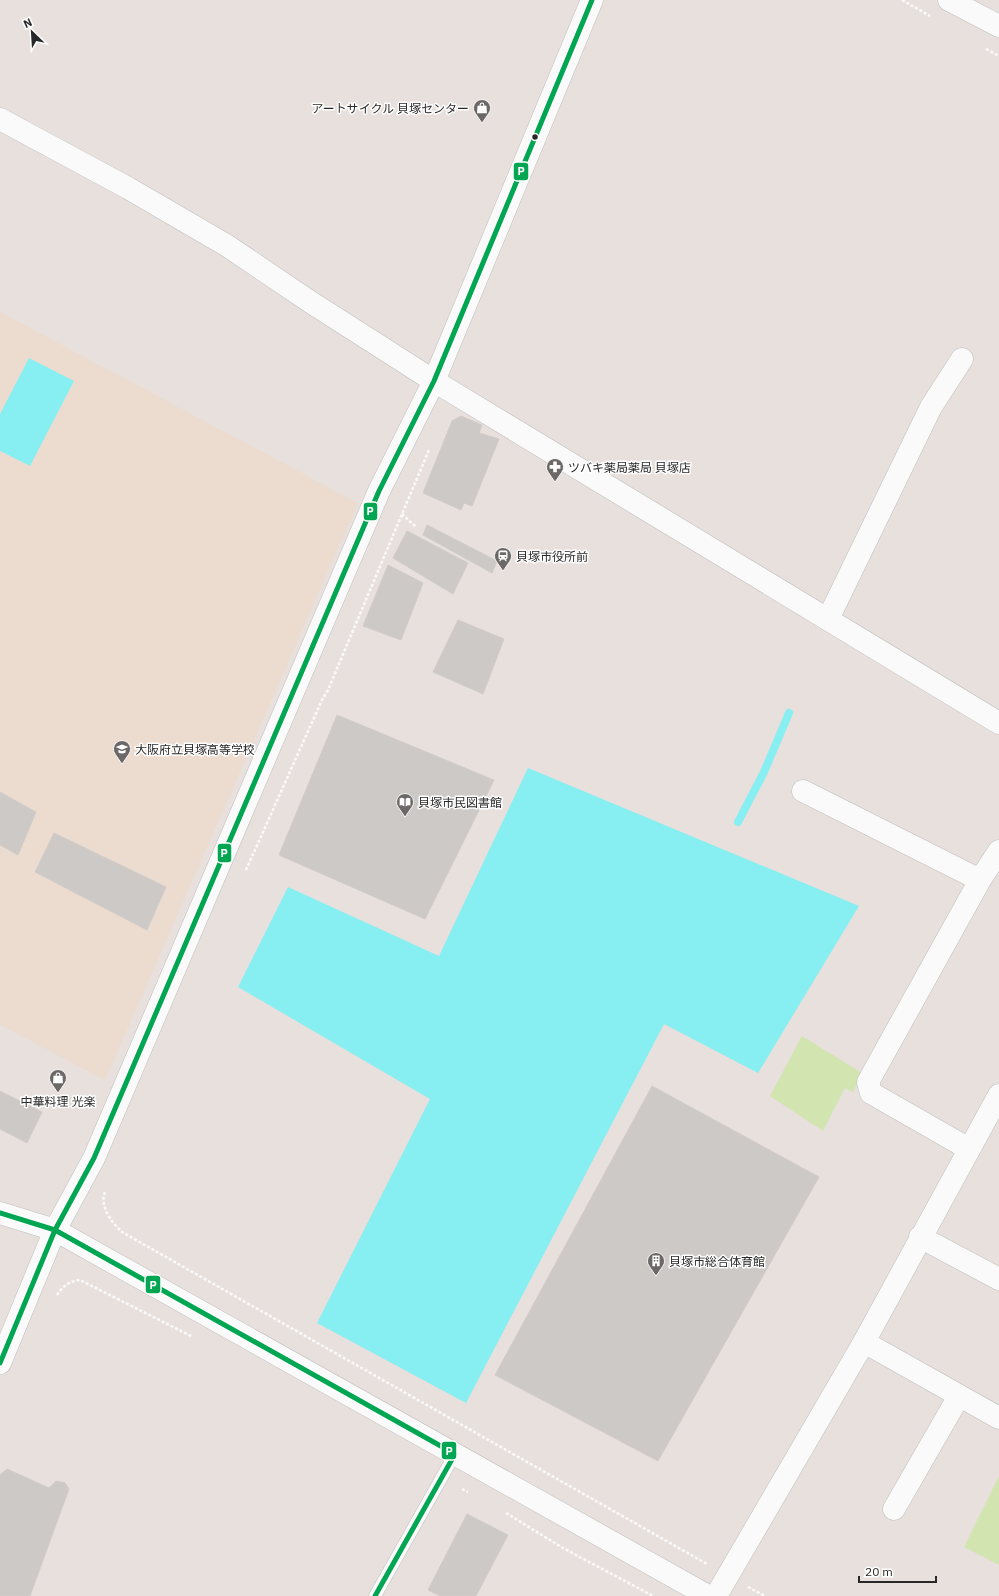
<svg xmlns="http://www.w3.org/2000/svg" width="999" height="1596" font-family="'IBM Plex Sans','Noto Sans JP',sans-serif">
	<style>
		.education { fill: #ecdccf }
		.green { fill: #d2e5b1 }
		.water { fill: #87eef1 }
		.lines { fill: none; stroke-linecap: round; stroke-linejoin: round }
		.stream { stroke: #87eef1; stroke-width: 8 }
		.building { fill: #cdc9c6; stroke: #d2ccc8 }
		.service-casing { stroke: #c0bebf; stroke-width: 13 }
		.minor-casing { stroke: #c0bebf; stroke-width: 23 }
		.tertiary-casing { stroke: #c0bebf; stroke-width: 23 }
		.path { stroke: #fbfafa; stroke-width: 2.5; stroke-dasharray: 3 2; stroke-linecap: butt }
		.service { stroke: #fbfafa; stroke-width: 12 }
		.minor { stroke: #fbfafa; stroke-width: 22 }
		.tertiary { stroke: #fbfafa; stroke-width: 22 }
		.bus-1-casing { stroke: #fff; stroke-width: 8 }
		.bus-1 { stroke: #00a651; stroke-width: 5 }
		.bus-dot { fill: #282828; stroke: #fff; stroke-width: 1.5 }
		.labels { text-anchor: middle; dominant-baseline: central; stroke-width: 3; stroke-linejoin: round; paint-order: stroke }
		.poi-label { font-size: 12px; fill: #282828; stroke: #fff; text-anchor: start }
		.line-badge { stroke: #fff; stroke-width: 1.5 }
		.badge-label { font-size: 11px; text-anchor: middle; font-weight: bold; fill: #fff }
	</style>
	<rect width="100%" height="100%" fill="#e7e0dc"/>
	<path class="education" d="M0,312l358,191 -253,577 -105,-55z"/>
	<path class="green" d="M802,1036l60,37 -9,19 -8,-4 -22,43 -53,-35z
		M999,1476v89l-35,-18z"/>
	<path class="water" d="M29,358l45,23 -44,85 -30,-15v-37z
		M528,768l331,138 -101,167 -94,-49 -198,379 -149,-80 113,-224 -192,-112 50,-100 151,69z"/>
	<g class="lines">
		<path class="stream" d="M738,822l26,-50 25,-59"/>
	</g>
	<path class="building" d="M461,416l21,9 -3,8 20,6 -27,67 -8,-3 -3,7 -38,-17 29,-72z
		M427,525l70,36 -5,12 -69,-38z
		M407,531l61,32 -15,31 -60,-36z
		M388,565l35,18 -22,57 -38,-14z
		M458,620l46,19 -21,55 -50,-22z
		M337,715l157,65 -69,139 -146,-64z
		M0,792l36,20 -18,43 -18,-10z
		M54,833l112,54 -19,43 -112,-58z
		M652,1086l167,91 -161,284 -163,-86z
		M0,1091l42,21 -15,31 -27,-14z
		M7,1469l42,19 7,-7 9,2 4,6 -39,107h-30v-121z
		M467,1514l41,21 -32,61h-36l-12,-6z"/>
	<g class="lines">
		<defs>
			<path id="service" d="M375,1596l80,-142"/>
			<path id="minor" d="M0,119l128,69 98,57 86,58 122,78
				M828,619l103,-212 31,-48
				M803,791l177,89
				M969,1149l-98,-56 -3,-11 112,-202 19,-29
				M920,1237l79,42
				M864,1342l135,76
				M894,1509l65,-113
				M716,1596l148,-254 135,-247"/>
			<path id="tertiary" d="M949,0l50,26
				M434,381l565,342
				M0,1213l55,17 653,366
				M0,1363l55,-133 39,-72 285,-667 55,-110 158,-381"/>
		</defs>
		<use href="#service" class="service-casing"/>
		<use href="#minor" class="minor-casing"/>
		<use href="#tertiary" class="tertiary-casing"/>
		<path class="path" d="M902,0l28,16
			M986,49l13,7
			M402,514l14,13
			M246,870l76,-170 6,-10 101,-240
			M105,1192c-6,14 7,31 17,40l585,332
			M57,1295c6,-9 12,-14 23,-15l113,57
			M462,1489l6,3
			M506,1513l57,35 90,48
			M748,1587l17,9"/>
		<use href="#service" class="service"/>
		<use href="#minor" class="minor"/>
		<use href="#tertiary" class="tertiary"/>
		<defs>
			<path id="bus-1" d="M0,1213l55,17 400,224 -80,142
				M0,1363l55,-133 39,-72 285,-667 55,-110 158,-381"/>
		</defs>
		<use href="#bus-1" class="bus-1-casing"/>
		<use href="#bus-1" class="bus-1"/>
	</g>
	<defs>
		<symbol id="shop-pin" viewBox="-11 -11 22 30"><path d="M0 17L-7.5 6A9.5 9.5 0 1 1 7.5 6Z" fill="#6b6867" stroke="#fff"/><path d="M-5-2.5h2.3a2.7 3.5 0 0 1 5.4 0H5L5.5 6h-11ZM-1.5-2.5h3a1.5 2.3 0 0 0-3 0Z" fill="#fff"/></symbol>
		<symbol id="pharmacy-pin" viewBox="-11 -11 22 30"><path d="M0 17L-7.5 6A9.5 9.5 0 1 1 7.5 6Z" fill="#6b6867" stroke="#fff"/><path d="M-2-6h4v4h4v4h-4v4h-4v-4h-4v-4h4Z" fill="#fff"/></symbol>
		<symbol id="station-pin" viewBox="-11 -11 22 30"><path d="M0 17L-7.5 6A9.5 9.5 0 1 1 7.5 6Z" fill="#6b6867" stroke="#fff"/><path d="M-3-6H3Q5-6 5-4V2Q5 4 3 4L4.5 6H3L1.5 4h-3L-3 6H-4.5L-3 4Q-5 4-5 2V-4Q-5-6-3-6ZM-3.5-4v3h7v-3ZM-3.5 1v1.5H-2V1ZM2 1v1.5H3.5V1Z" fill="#fff"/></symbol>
		<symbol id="university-pin" viewBox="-11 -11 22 30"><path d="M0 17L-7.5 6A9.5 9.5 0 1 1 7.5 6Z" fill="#6b6867" stroke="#fff"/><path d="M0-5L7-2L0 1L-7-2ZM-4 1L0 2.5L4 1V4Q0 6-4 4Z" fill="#fff"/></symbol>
		<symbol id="library-pin" viewBox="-11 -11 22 30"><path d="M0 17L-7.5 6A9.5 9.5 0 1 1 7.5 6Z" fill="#6b6867" stroke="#fff"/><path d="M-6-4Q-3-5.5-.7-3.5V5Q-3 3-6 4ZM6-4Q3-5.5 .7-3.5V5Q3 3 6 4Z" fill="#fff"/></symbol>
		<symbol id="building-pin" viewBox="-11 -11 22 30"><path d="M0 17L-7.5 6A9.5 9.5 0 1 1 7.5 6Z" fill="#6b6867" stroke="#fff"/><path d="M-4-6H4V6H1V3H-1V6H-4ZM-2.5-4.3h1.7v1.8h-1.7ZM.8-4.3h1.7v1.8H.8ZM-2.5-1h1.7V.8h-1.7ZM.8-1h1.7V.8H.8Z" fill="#fff"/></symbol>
	</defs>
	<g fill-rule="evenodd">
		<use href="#shop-pin" x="472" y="98" width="20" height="27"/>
		<use href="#pharmacy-pin" x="545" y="457" width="20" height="27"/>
		<use href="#station-pin" x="493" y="546" width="20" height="27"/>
		<use href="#university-pin" x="112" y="739" width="20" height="27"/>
		<use href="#library-pin" x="395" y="792" width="20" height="27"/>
		<use href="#shop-pin" x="48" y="1068" width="20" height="27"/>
		<use href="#building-pin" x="646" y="1251" width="20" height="27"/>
	</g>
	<circle class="bus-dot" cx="535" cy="137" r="3.5"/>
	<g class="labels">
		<g class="poi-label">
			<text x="469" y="108" text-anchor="end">アートサイクル 貝塚センター</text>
			<text x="568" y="467">ツバキ薬局薬局 貝塚店</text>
			<text x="516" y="556">貝塚市役所前</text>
			<text x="135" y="749">大阪府立貝塚高等学校</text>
			<text x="418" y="802">貝塚市民図書館</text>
			<text x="58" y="1101" text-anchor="middle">中華料理 光楽</text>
			<text x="669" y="1261">貝塚市総合体育館</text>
		</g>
	</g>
	<g class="line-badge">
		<rect x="513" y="162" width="16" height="19" rx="4" fill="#00a651"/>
		<rect x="363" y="502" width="15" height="19" rx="4" fill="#00a651"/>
		<rect x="217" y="843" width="15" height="20" rx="4" fill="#00a651"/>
		<rect x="145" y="1275" width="16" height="19" rx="4" fill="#00a651"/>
		<rect x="441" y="1441" width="16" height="19" rx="4" fill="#00a651"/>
	</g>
	<g class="badge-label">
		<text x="521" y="175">P</text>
		<text x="370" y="515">P</text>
		<text x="224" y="857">P</text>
		<text x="153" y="1289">P</text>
		<text x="449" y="1455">P</text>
	</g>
	<g transform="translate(32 32) rotate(335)" stroke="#ffffff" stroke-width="3" paint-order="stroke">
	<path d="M0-3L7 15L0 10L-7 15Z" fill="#282828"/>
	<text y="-6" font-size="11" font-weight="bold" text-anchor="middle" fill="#282828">N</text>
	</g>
	<path d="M859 1576v6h77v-6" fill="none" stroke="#282828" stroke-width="2"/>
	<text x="865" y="1576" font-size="12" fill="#282828" stroke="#ffffff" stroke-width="3" paint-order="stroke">20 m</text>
</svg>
